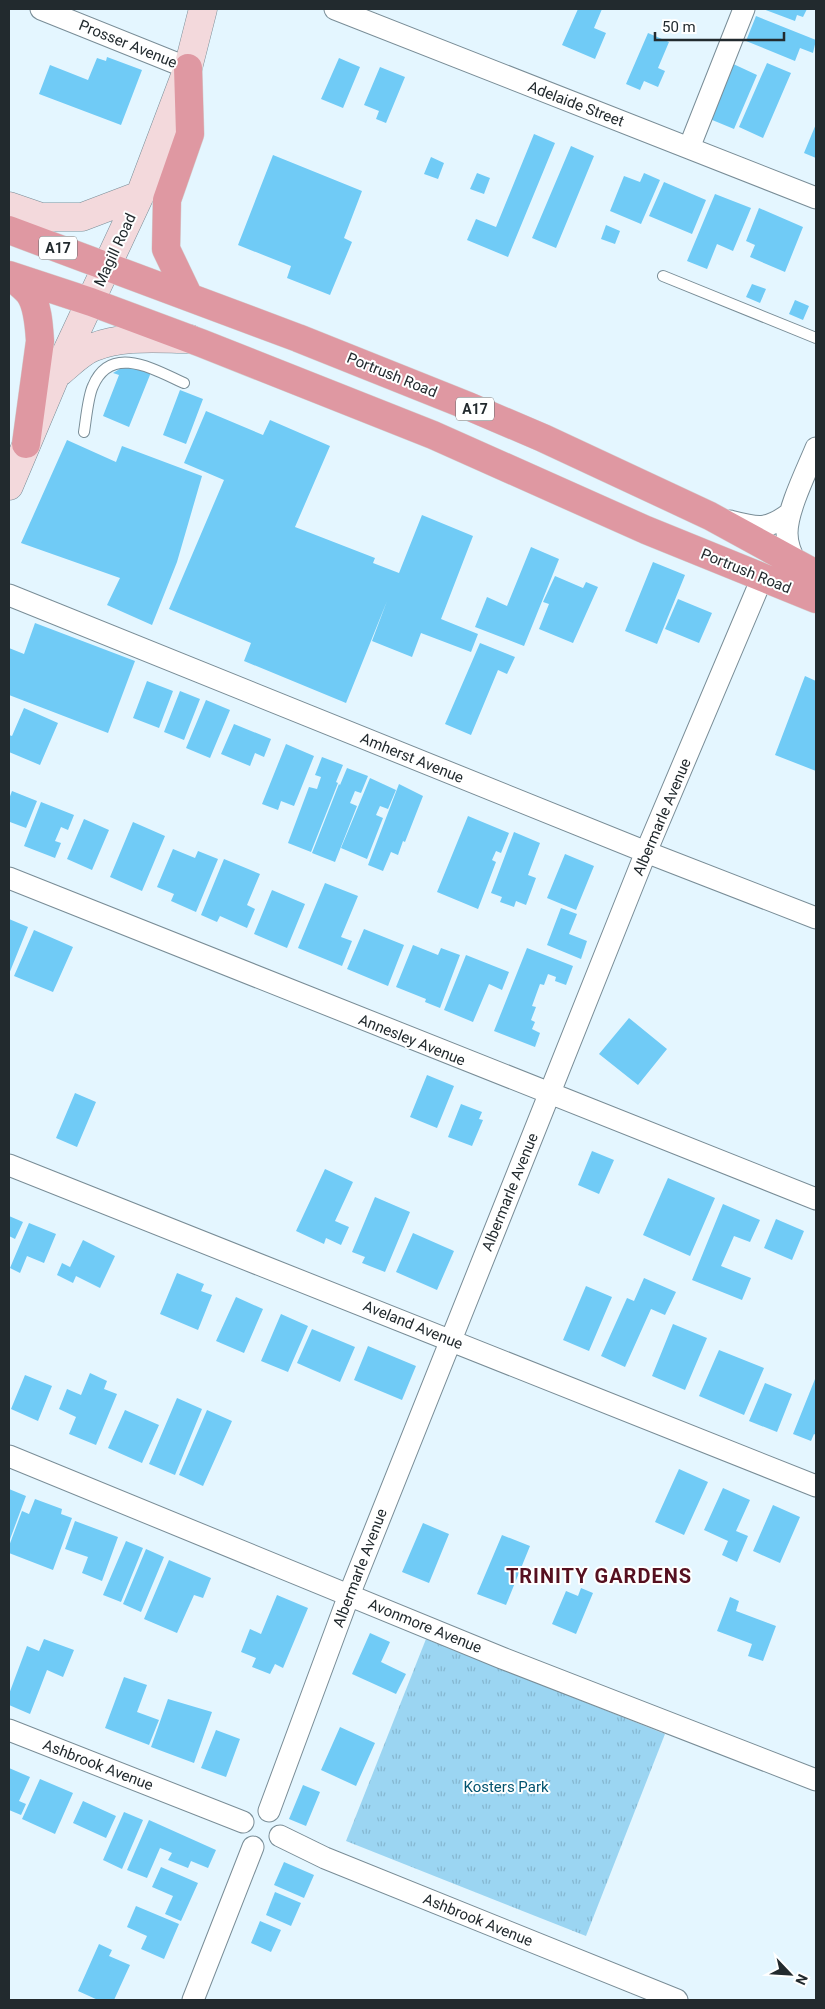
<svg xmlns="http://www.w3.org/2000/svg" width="825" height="2009" font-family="Roboto,sans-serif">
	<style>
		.grass { fill: url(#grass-tufts) }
		.building { fill: #70cbf6 }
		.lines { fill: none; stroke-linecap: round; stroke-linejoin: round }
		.service-casing { stroke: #798d97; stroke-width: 12 }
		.minor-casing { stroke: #798d97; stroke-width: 23 }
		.secondary-casing { stroke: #798d97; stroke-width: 29 }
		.trunk-casing { stroke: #d3d4d5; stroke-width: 29 }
		.service { stroke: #fff; stroke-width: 10 }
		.minor { stroke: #fff; stroke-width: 21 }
		.secondary { stroke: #f3d9dc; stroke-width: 28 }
		.trunk { stroke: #df98a2; stroke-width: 28 }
		.labels { text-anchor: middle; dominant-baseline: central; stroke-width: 4; stroke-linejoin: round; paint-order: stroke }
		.shield { fill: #fff; stroke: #646a6d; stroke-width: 1 }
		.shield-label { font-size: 14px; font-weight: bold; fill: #222a2e }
		.street-label { font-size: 15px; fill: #222a2e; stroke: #fff }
		.park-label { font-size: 15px; fill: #02536f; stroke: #fff }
		.district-label { font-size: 20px; font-weight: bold; letter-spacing: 1px; fill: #551020; stroke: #fff }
	</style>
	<defs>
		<pattern id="grass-tufts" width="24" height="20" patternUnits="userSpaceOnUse" patternTransform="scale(1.25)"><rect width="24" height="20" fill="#9bd5f2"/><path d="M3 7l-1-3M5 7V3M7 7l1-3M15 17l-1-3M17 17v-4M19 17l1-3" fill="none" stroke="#85b7d0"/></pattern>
	</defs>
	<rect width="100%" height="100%" fill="#e4f6ff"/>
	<path class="grass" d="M426,1639l239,95 -79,202 -240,-95z"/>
	<path class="building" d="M578,9h24l-8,19 12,5 -11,26 -33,-14z
		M763,9h44l-4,8 -6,-2 -2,6z
		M756,16l60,24 -3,13 -13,-5 -5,13 -49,-20z
		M648,33l21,9 -11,26 7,3 -7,16 -14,-6 -4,9 -14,-6z
		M107,57l35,13 -21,55 -82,-31 11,-29 38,15 9,-22 9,3z
		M339,58l21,9 -17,41 -22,-9z
		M729,62l28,13 -23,54 -29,-12z
		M767,63l24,10 -28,65 -24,-11z
		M380,67l25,10 -19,46 -10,-4 3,-8 -15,-6z
		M816,124v34l-12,-5z
		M534,134l21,9 -47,114 -41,-17 9,-21 20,8z
		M571,146l23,10 -38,92 -24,-10z
		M273,155l89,36 -18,47 8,4 -22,53 -43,-17 4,-12 -53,-21z
		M431,157l13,6 -6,16 -14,-5z
		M477,173l13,5 -6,16 -14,-5z
		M644,173l16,7 -19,44 -31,-13 14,-35 16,6z
		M664,182l42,18 -14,34 -43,-18z
		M715,194l36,14 -18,43 -16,-7 -10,25 -20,-8z
		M759,208l44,19 -18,45 -35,-15 5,-12 -9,-4z
		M606,225l14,6 -5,13 -14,-5z
		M752,284l14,5 -6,14 -14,-6z
		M795,300l14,6 -6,14 -14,-6z
		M142,360l12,5 -25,62 -26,-11 16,-41 -6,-2 20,-12z
		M180,390l23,9 -17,45 -23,-9z
		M206,411l57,24 7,-15 60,26 -35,81 80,31 -2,5 26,10 23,-58 51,21 -32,83 37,15 -7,18 -50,-19 -9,24 -40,-16 15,-40 -41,102 -102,-42 7,-18 -82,-34 55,-129 -40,-17z
		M67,440l49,22 6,-16 80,30 -25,86 -25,63 -45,-20 13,-27 -99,-35z
		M531,547l28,12 -35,87 -49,-19 12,-30 20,9z
		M653,562l32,13 -28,69 -32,-13z
		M555,576l28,12 3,-6 12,5 -25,56 -34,-14 10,-25 -6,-2z
		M678,599l34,14 -13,30 -34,-14z
		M35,623l100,38 -27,72 -99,-38v-47l15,6z
		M480,643l35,14 -8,17 -9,-4 -27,65 -26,-11z
		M805,676l11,5v90l-41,-16z
		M147,681l26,10 -14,37 -26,-10z
		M180,691l20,8 -16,41 -20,-8z
		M206,700l24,10 -20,48 -24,-10z
		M24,708l34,15 -18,42 -31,-13v-17l3,1z
		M234,724l37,15 -7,18 -9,-4 -5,13 -29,-12z
		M286,744l28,12 -20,50 -13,-5 -3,9 -16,-6z
		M322,757l21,8 -7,17 2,1 -27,69 -23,-9 21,-56 8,2 4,-12 -6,-2z
		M347,768l21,8 -7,17 -6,-2 -5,12 7,3 -22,56 -23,-9 27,-69 1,1z
		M370,778l26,12 -8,19 -8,-3 -4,9 7,3 -16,41 -26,-11z
		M399,784l24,12 -18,46 -2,-1 -5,14 -7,-3 -8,19 -15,-6z
		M12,791l25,10 -11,27 -16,-6 -1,3v-26z
		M41,802l33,13 -6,15 -7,-3 -6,14 6,2 -6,15 -31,-12z
		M468,816l41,17 -8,20 -5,-2 -4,9 4,2 -18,47 -41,-17z
		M84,819l25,11 -17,40 -25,-11z
		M133,822l32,14 -23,55 -32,-14z
		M514,832l26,11 -12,32 8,3 -10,27 -10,-4 -2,6 -14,-5 2,-5 -11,-4z
		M173,849l22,9 3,-7 20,8 -22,53 -25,-11 3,-7 -17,-7z
		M565,854l29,12 -18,44 -29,-12z
		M224,859l36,15 -13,31 8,4 -8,19 -27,-12 -3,6 -16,-7z
		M325,883l33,13 -17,41 11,4 -10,25 -44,-18z
		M272,890l33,14 -18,44 -33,-14z
		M561,908l16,6 -8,20 18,7 -6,18 -34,-14z
		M9,919l19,8 -19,47z
		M364,929l40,16 -16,41 -41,-17z
		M34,930l39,17 -20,45 -39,-16z
		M413,945l25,10 3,-7 19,7 -20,53 -15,-6 1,-3 -30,-12z
		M527,948l46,18 -7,19 -11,-4 1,-4 -8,-3 -4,11 -4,-1 -8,22 4,1 -5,13 4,2 -3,7 8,4 -5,14 -41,-16z
		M466,955l43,17 -7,18 -13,-6 -16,38 -29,-12z
		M629,1018l38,31 -29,36 -39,-31z
		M427,1075l27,11 -17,42 -27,-11z
		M75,1093l21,9 -19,45 -21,-9z
		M461,1104l21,8 -3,7 4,1 -11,26 -24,-9z
		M592,1151l22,9 -15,34 -21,-9z
		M325,1169l28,13 -18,39 14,6 -8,18 -15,-7 -2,6 -28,-13z
		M668,1178l47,20 -25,58 -47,-21z
		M375,1197l35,15 -25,60 -23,-9 3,-6 -13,-5z
		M723,1204l37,16 -10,22 -16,-6 -13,30 30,12 -9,22 -50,-20z
		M9,1216l14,6 -8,17 -6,-3z
		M776,1219l28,12 -12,29 -28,-12z
		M29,1223l27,11 -12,29 -17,-7 -7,17 -10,-5z
		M413,1233l41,18 -17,39 -41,-18z
		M83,1240l32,16 -15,32 -24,-12 -3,7 -16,-8 5,-12 8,4z
		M177,1273l27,11 -3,7 11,4 -14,35 -38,-16z
		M644,1278l32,14 -11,23 -14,-6 -26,58 -24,-11 26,-58 7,3z
		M586,1286l26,11 -23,54 -26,-11z
		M236,1297l27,12 -19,44 -28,-12z
		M281,1314l27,12 -20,46 -27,-11z
		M673,1324l34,14 -22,52 -33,-14z
		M312,1329l43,18 -15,35 -43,-19z
		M368,1346l48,20 -14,34 -48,-20z
		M719,1350l45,18 -20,47 -45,-19z
		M90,1373l17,8 -3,8 13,5 -21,51 -27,-11 7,-17 -17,-8 8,-20 14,6z
		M25,1375l27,11 -14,35 -27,-12z
		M815,1379l1,56 -2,-1 -3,7 -18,-7z
		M765,1383l27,11 -15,38 -28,-11z
		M177,1398l25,11 -27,66 -26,-11z
		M125,1410l34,15 -17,38 -34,-15z
		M207,1410l25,11 -29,65 -24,-11z
		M679,1469l29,13 -24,53 -29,-13z
		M723,1488l27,12 -14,31 12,5 -11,26 -15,-7 6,-14 -24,-11z
		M9,1489l17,7 -17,46z
		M35,1499l27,10 -1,5 11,4 -19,52 -44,-17v-7l13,-35 7,3z
		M773,1505l27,12 -20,46 -27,-12z
		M75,1521l43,16 -16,44 -20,-8 6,-16 -23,-8z
		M423,1523l26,11 -20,49 -27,-11z
		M502,1535l28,11 -24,59 -29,-11z
		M126,1541l17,7 -22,54 -18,-7z
		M146,1549l18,8 -23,55 -18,-8z
		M169,1560l42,18 -8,20 -9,-3 -17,38 -33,-14z
		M581,1588l12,5 -17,41 -24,-10 14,-33 12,5z
		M277,1595l31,13 -25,60 -8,-4 -5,10 -18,-7 4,-9 -15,-6 9,-23 11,5z
		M730,1597l9,4 -3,10 40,15 -13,35 -15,-5 4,-12 -35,-13z
		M370,1633l20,9 -9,20 25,12 -10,20 -44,-20z
		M44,1639l30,11 -11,27 -16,-7 -17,44 -21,-9v-11l18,-48 12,5z
		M124,1677l23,8 -10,27 22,8 -10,25 -44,-17z
		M168,1699l44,13 -18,51 -43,-16z
		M340,1727l35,16 -19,43 -35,-16z
		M216,1730l24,9 -14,38 -25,-9z
		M9,1768l21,9 -11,24 7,3 -5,11 -12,-5z
		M40,1779l33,14 -18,41 -33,-15z
		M303,1785l17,7 -14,34 -17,-7z
		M83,1801l33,15 -10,22 -33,-15z
		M124,1812l19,8 -21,49 -19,-9z
		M149,1820l67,30 -8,18 -17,-7 -3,7 -20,-8 4,-7 -12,-5 -13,30 -20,-8z
		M284,1862l30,13 -10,23 -30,-13z
		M161,1867l37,16 -17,38 -16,-7 8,-18 -21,-9z
		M275,1892l26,11 -10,23 -25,-11z
		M136,1906l43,18 -15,35 -23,-10 6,-13 -20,-9z
		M260,1921l21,9 -10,22 -20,-9z
		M99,1944l13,6 -3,6 21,9 -16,35h-16l-20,-9z"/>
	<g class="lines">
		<defs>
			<path id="service" d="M663,276l153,62
				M84,432c2,-12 4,-36 9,-46 18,-43 62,-16 91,-3"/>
			<path id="minor" d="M41,9l147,59
				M335,9l481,189
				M689,148l55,-139
				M730,521c27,7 37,10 60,-8
				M796,563c-5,-9 -9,-19 -9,-30 0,-23 20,-63 29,-85
				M9,595l637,257 170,66
				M9,878l807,321
				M9,1165l807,321
				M9,1456l493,202 314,122
				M9,1730l234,92
				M269,1811l80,-216 297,-743 116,-274
				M280,1836l45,22 352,142
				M193,2000l60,-153"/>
			<path id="secondary" d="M9,206l32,11h41l58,-22
				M60,372c11,-9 21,-20 34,-25 29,-12 66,-8 96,-8
				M9,486l46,-109 85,-182 48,-127 15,-59"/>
			<path id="trunk" d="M188,68l2,66 -23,66 -1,49 23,48
				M9,230l289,108 170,68 75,32 167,78 106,58
				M9,275l82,27 110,41 232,92 213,95 170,69
				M10,276c6,5 14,11 19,17 9,12 10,33 11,48l-14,103"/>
		</defs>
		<use href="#service" class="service-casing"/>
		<use href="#minor" class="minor-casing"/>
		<use href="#secondary" class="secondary-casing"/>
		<use href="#trunk" class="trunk-casing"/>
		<use href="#service" class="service"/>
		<use href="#minor" class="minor"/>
		<use href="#secondary" class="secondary"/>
		<use href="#trunk" class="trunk"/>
	</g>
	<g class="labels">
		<g class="shield">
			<rect x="39" y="236.5" width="38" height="23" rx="4"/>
			<rect x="456" y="397.5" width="38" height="23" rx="4"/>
		</g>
		<g class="shield-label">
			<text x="58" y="248">A17</text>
			<text x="475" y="409">A17</text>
		</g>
		<g class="street-label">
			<text transform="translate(128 44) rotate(22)">Prosser Avenue</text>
			<text transform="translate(576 104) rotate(21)">Adelaide Street</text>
			<text transform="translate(115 250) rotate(-65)">Magill Road</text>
			<text transform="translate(392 375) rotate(22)">Portrush Road</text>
			<text transform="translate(746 571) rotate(22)">Portrush Road</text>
			<text transform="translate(412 758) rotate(22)">Amherst Avenue</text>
			<text transform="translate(662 817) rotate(-67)">Albermarle Avenue</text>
			<text transform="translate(412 1040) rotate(22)">Annesley Avenue</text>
			<text transform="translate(510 1192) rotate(-68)">Albermarle Avenue</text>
			<text transform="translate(413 1325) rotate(22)">Aveland Avenue</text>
			<text transform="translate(360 1568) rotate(-69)">Albermarle Avenue</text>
			<text transform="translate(425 1626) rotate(22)">Avonmore Avenue</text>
			<text transform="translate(98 1765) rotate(21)">Ashbrook Avenue</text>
			<text transform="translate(478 1920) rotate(22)">Ashbrook Avenue</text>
		</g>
		<g class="park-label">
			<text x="506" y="1787">Kosters Park</text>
		</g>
		<g class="district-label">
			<text x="599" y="1576">TRINITY GARDENS</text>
		</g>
	</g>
	<rect width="825" height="2009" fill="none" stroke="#222a2e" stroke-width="20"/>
	<g transform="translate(790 1974) rotate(115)" stroke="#ffffff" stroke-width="4" paint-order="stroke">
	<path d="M0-4L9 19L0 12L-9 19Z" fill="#222a2e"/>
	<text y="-8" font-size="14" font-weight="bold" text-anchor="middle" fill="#222a2e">N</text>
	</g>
	<path d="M655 32v8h129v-8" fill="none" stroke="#222a2e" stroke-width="2.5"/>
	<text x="662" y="32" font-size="15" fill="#222a2e" stroke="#ffffff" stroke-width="4" paint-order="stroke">50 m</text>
</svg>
